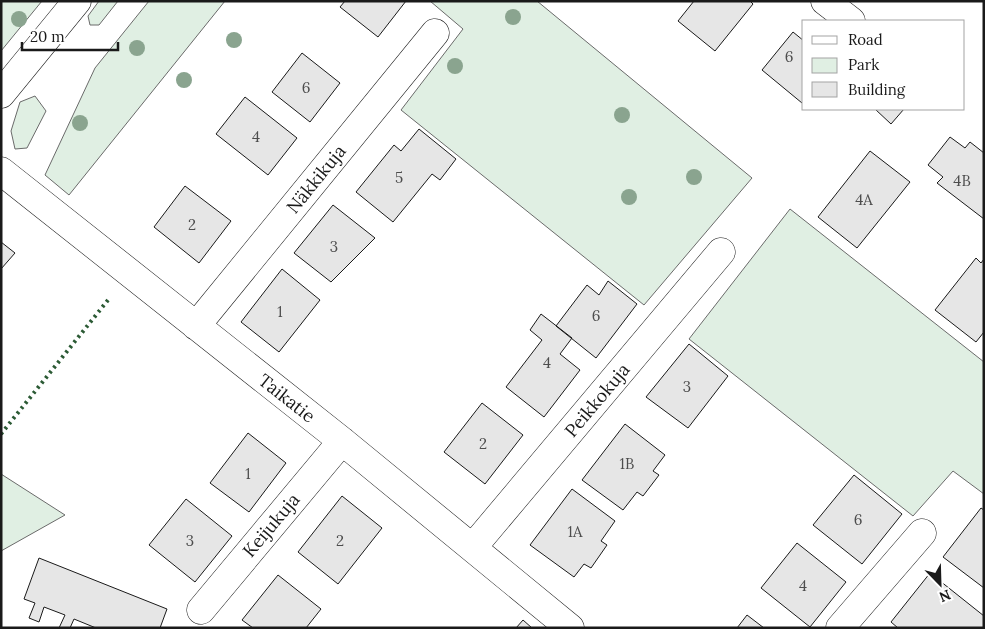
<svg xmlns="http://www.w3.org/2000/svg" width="985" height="629" font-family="Lora,serif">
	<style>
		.green { fill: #e0efe3; stroke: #6a6a6a }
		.building { fill: #e6e6e6; stroke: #1a1a1a }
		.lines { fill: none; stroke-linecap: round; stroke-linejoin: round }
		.minor-casing { stroke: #1a1a1a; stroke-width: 29 }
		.tertiary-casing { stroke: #1a1a1a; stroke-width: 29 }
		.minor { stroke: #fff; stroke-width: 28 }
		.tertiary { stroke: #fff; stroke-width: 28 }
		.hedge { stroke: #2b5a34; stroke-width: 4; stroke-dasharray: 2.5 4; stroke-linecap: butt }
		.tree { fill: #8aa48f }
		.labels { text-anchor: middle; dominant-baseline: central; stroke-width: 4; stroke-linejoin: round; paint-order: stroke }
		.number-label { font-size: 15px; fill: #4d4d4d }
		.street-label { font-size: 18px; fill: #1a1a1a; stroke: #fff }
	</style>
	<rect width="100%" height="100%" fill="#fff"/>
	<path class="green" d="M1,1h41l-41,50z
		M99,1h19l-19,24h-9l-2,-9z
		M149,1h76l-156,194 -24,-20 50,-107z
		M430,1h107l215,177 -108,127 -243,-195 62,-81z
		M35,96l11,15 -19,37 -12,1 -4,-18 9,-29z
		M790,209l194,153v132l-31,-23 -40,45 -224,-177z
		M1,474l64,41 -64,36z"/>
	<path class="building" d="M345,1h61l-28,36 -38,-30z
		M694,1h56l3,3 -38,47 -37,-30z
		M793,32l11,9v60l-2,2 -40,-33z
		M302,53l38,30 -30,39 -38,-30z
		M245,97l52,41 -29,37 -52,-41z
		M875,109h29l-13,15z
		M419,129l37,30 -16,21 -8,-6 -39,48 -37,-30 38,-47 7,6z
		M950,137l15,11 5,-6 14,11v66l-47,-36 6,-6 -15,-12z
		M870,151l40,31 -53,66 -39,-31z
		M185,186l46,35 -32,42 -45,-36z
		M333,205l42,33 -44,44 -37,-29z
		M1,242l14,11 -14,16z
		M976,258l5,5 3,-4v73l-8,10 -41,-32z
		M282,269l38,31 -41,52 -38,-30z
		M608,281l29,23 -41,54 -40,-32 31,-41 12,10z
		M541,314l31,24 -12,16 20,16 -36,47 -38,-30 36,-47 -12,-10z
		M689,344l39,32 -40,52 -42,-31z
		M482,403l41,32 -38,49 -41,-32z
		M625,424l40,31 -12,16 6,4 -16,21 -6,-4 -14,18 -41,-30z
		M248,433l38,30 -37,49 -39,-29z
		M854,475l48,39 -40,50 -49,-39z
		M572,489l43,32 -14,20 6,4 -16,23 -7,-4 -10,13 -44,-32z
		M342,496l40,32 -44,56 -40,-32z
		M186,499l46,37 -37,46 -46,-37z
		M981,508l3,2v78l-41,-31z
		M797,543l49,39 -36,45 -49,-39z
		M39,558l128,51 -7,19h-64l-22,-9 -4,9h-11l6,-13 -21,-8 -5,15 -10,-4 6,-15 -11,-4z
		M930,573l54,43v12h-86l-7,-6z
		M278,575l43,34 -15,19h-53l-11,-8z
		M747,615l17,13h-27z
		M523,620l9,8h-16z"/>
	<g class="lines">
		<defs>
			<path id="minor" d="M825,1l26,20
				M1,171l341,270 228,187
				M196,326l239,-293
				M473,547l248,-295
				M201,610l141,-169
				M840,628l82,-95"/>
			<path id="tertiary" d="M1,94l76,-93"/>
		</defs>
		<use href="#minor" class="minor-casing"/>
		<use href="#tertiary" class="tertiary-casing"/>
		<use href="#minor" class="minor"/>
		<use href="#tertiary" class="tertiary"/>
		<path class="hedge" d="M1,434l107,-134"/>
	</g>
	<g class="tree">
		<circle cx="513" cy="17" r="8"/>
		<circle cx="19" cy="19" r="8"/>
		<circle cx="234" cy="40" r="8"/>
		<circle cx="137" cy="48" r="8"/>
		<circle cx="455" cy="66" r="8"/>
		<circle cx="184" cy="80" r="8"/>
		<circle cx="622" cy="115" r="8"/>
		<circle cx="80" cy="123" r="8"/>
		<circle cx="694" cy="177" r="8"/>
		<circle cx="629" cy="197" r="8"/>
	</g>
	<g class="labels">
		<g class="number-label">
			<text x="789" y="56">6</text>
			<text x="306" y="87">6</text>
			<text x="256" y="136">4</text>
			<text x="399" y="177">5</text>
			<text x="962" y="180">4B</text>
			<text x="864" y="199">4A</text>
			<text x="192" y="224">2</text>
			<text x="334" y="246">3</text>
			<text x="280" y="311">1</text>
			<text x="596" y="315">6</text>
			<text x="547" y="362">4</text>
			<text x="687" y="386">3</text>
			<text x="483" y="443">2</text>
			<text x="627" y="463">1B</text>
			<text x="248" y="473">1</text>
			<text x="858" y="519">6</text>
			<text x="575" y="531">1A</text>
			<text x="190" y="540">3</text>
			<text x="340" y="540">2</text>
			<text x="803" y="585">4</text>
		</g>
		<g class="street-label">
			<text transform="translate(316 179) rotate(-51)">Näkkikuja</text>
			<text transform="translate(287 398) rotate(38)">Taikatie</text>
			<text transform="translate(597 400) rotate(-50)">Peikkokuja</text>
			<text transform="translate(271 525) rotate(-50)">Keijukuja</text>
		</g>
	</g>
	<rect width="985" height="629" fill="none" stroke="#1a1a1a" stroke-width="5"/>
	<rect x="802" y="20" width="162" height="90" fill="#ffffff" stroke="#a3a3a3"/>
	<rect x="812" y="36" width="25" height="8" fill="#ffffff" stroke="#a3a3a3"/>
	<text x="848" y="45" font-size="15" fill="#1a1a1a">Road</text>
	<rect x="812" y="58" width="25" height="15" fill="#e0efe3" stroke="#a3a3a3"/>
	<text x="848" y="70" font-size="15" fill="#1a1a1a">Park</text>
	<rect x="812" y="82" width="25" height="15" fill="#e6e6e6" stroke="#a3a3a3"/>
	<text x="848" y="95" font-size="15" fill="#1a1a1a">Building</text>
	<g transform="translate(940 584) rotate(157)" stroke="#ffffff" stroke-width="4" paint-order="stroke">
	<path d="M0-4L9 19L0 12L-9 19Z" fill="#1a1a1a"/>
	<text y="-8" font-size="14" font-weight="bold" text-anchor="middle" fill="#1a1a1a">N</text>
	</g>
	<path d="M22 42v8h96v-8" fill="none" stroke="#1a1a1a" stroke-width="2.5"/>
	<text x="30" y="42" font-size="15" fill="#1a1a1a" stroke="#ffffff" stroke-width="4" paint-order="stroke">20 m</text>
</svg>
